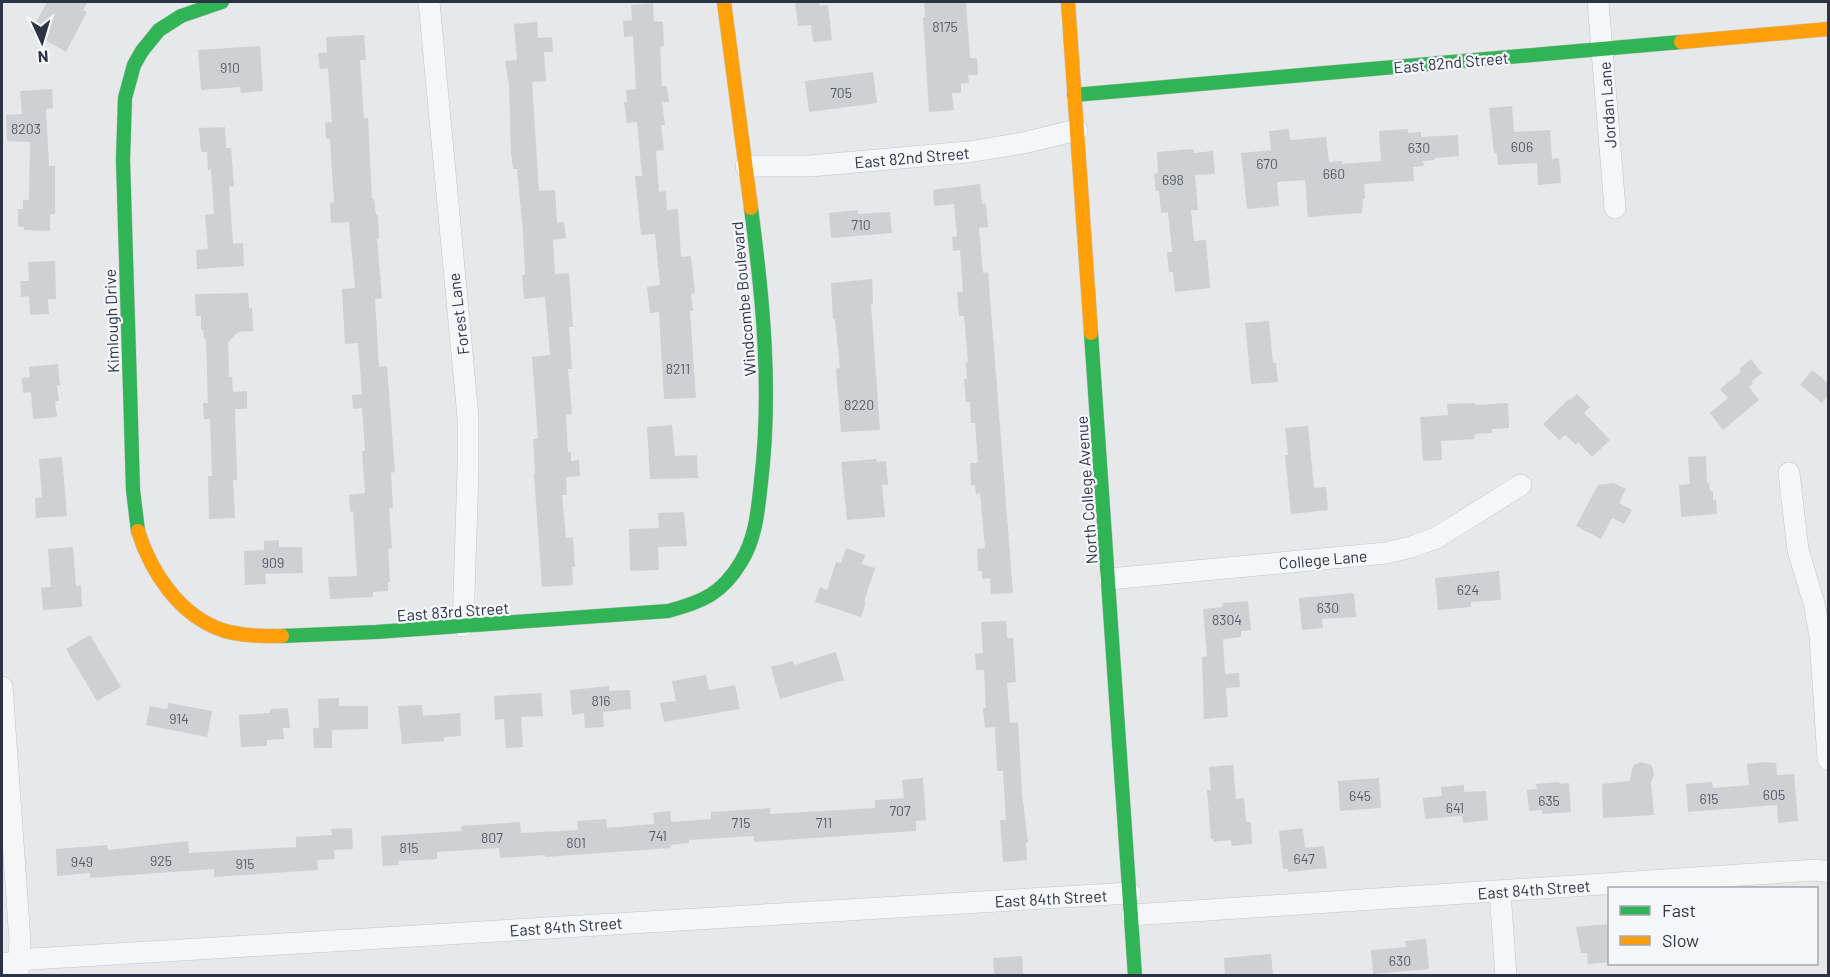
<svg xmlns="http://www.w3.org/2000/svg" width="1830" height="977" font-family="Barlow,sans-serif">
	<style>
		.building { fill: #ced0d3 }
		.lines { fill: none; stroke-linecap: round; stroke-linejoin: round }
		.street-casing { stroke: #c4c6c8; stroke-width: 22 }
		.fast-casing { stroke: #c4c6c8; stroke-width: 15 }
		.slow-casing { stroke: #c4c6c8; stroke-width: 15 }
		.street { stroke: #f5f6f7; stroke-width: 21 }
		.fast { stroke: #30b455; stroke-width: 14 }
		.slow { stroke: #ff9f0a; stroke-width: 14 }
		.labels { text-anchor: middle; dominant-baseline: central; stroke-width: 4.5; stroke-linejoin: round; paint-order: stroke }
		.number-label { font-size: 14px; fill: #545c69 }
		.street-label { font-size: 16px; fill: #2b3445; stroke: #f4f6f9 }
	</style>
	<rect width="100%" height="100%" fill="#e6e8ea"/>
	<path class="building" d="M47,2h41l-5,8 4,2 -21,40 -35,-20z
		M795,2h24l1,4 8,-1 4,35 -19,2 -2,-17 -13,1z
		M924,2h42l4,56h7l1,17h-10l1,8 -8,1v9h-9l2,17 -25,2 -6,-95h2z
		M653,3l1,18 9,1 1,24 -4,1 2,39h5l2,16h-7l3,23h-4l3,25 -8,1 3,41 7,-1 1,19 11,-1 3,48 10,-1 4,37 -4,1 2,17h-3l6,87 -32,1 -5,-87 -9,1 -3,-26 13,-2 -5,-51 -14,1 -6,-59h7l-5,-54 -10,1 -3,-21h3l-1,-12 10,-1 -3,-53 -9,1 -1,-16 9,-1 -1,-15z
		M537,22l1,16 14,-1 1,15h-9l2,29 -14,1 7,109 16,-1 2,33 7,-1 2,16 -13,2 2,34 14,-1 4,54h-4l3,42h-4l4,45 -6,1 2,37h3v9l8,-1 1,16 -14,1 1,18h-5l4,43 7,-1 2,30h-3l1,18 -31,2 -8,-113h1l-2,-35h5l-6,-82 18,-2 -5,-58 -21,2 -2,-24h3l-2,-43 -6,-63h-4l-2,-16 -2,-68 -4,-24 12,-1 -3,-36z
		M364,35l2,25h-6l4,58h4l4,81h2l2,16h2l1,24h-2l5,59 -7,1 4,68 8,-1 8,106 -4,1 2,35h-4l3,40 -4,1 2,33h-2v9l-15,1v5l-43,2 -2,-22 29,-1 -4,-65 -3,1 -1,-17 16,-2 -3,-42h3l-3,-43 -9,1 -1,-14 10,-1 -4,-51 -13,1 -3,-55 13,-1 -6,-66 -18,1 -1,-20 4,-1 -4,-63h-4l-1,-16 7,-1 -4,-54 -8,1 -2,-16 9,-1 -1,-15z
		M260,46l3,45 -22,2 -1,-6 -39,3 -3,-40z
		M873,72l4,31 -68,9 -4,-31z
		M52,89l1,19 -7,1 3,57h6v48h-5v17l-26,-1v-3l-6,-1v-17h5v-9h6l1,-58 -23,-1 -1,-26 16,-1 -2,-23z
		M1512,106l2,26 36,-2 2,29 7,-1 2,25 -23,2 -1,-22 -39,2 -1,-12h-3l-5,-45z
		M225,127l1,21h5l3,38 -5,1 4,57 10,-1 1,23 -47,3 -1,-19 12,-1 -3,-34 9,-1 -3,-44h-3l-1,-18h-6l-2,-24z
		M1289,129l1,11 36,-3 3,25 13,-1v3l39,-3 -2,-30 29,-2v4l13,-1v5l37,-2 1,21 -24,2v2l-12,1 1,5 -11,1 1,14 -50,3 1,15h-2l-1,14 -54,4 -3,-37 -28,2 2,24 -32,3 -6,-56 30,-3 -2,-19z
		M1193,149l1,4 19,-2 2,23 -20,1 3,35h-7l3,31 12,-1 4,48 -35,4 -2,-20h-4l-2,-20h5l-4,-40 -7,1 -2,-22h-3l-2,-17 4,-1 -1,-21z
		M980,184l2,20 4,-1 2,24 -9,1 4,45 5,-1 25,321 -22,1 -1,-16 -8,1v-8h-4l-1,-22 8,-1 -5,-55 -4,1 -1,-9h-4l-1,-22h8l-3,-40h-4l-1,-21h-4l-2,-23h3l-1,-17h2l-4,-46h-5l-2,-24h6l-3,-42 -7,1 -1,-14 5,-1 -3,-32 -20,2 -1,-16z
		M858,210v4l32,-2 2,21 -61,5 -2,-25z
		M55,261l1,38h-8l1,15 -19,1 -1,-19 -8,1 -1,-16h9l-1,-19z
		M872,279l1,25h-2l9,126 -39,2 -5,-63 4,-1 -5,-49h-2l-2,-36z
		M248,293l1,15h3l1,23 -15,1 -10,10 1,35h3l1,15 14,-1v18h-12l2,71h-4l2,38 -26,1 -1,-43h4l-2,-57h-6l-1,-16h5l-2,-64h-2l-1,-9h-2v-14h-5l-1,-22z
		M1269,321l4,42h3l2,19 -27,2 -6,-61z
		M1751,359l11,14 -11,9 2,2 -4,3 10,13 -36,30 -13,-17 18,-15 -8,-9 21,-17 -2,-3z
		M58,364l2,21h-3l2,16h-4l2,16 -24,2 -2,-27 -8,1 -1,-15 8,-1 -1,-10z
		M1812,370l16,13v12l-6,8 -22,-18z
		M1577,394l13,13 -6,6 26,27 -18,17 -14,-15 -2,3 -11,-10 -6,5 -16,-16 26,-25 1,1z
		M1475,403v2l33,-2 1,25 -17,1v4l-18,1 1,5 -34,2 1,19 -19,1 -3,-44 28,-2 -1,-11z
		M672,425l3,31 22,-1 1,23 -48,1 -3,-52z
		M1308,426l6,62 12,-1 2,23 -37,4 -6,-59h3l-3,-27z
		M1706,456l1,27h2l1,8h3v9l3,-1 1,15 -36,3 -2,-32 11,-1 -2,-27z
		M62,457l5,59 -31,2 -1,-20 7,-1 -3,-38z
		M876,459l1,3 9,-1 2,24h-6l3,32 -38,3 -6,-58z
		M1614,483l12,6 -7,14 13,7 -8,14 -12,-6 -11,21 -25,-13 22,-41z
		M684,512l3,34 -29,1 1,23 -29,1 -1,-42 30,-1 -1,-15z
		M279,540v7h23l1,26 -38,1 1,10 -21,1 -1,-34 20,-1v-9z
		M73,547l3,39 5,-1 1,22 -39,3 -2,-22 10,-1 -3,-38z
		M846,548l19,7 -3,9 13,4 -11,33 2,1 -5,15 -46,-15 5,-15 7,3 9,-28 5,1z
		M1499,571l2,29 -30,2v5l-33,3 -3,-32z
		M1354,593l2,24 -34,2 1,9 -21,2 -3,-32z
		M1248,601l3,29 -10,1v6l-18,2 2,35 14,-1 1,14 -14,1 2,29 -24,2 -2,-62 5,-1 -4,-47 20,-2 -1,-4z
		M1006,621l1,17h6l3,44 -9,1 3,40 8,-1 4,71 6,49 -2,1 1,17 -24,2 -3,-42h6l-3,-49h-6l-2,-44 -10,1 -2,-20h3l-2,-38h-8l-1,-16 8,-1 -2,-31z
		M90,635l31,52 -24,14 -31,-52z
		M836,652l8,28 -64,19 -9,-32 22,-6 1,4z
		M706,675l3,15 26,-5 5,24 -76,13 -4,-19 16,-2 -4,-20z
		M609,686v5l21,-1 1,19 -28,3 1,15 -19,1 -1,-15 -12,2 -2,-25z
		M541,693l2,23 -22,1 2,30 -17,1 -2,-29 -9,1 -1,-24z
		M339,698v8h29v23l-36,1v18h-18l-1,-20h6l-1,-29z
		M169,703l43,8 -5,26 -61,-12 4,-19 17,3z
		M422,705l1,11 37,-3 1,23 -17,1v4l-42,3 -4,-38z
		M288,708l2,20h-7l1,11 -17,1v6l-26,1 -2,-32 31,-2v-4z
		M1641,762l10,3 2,4 1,7 -3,6 3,33 -51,3 -1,-34 28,-3 2,-12 2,-4z
		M1765,762l11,1 1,12 17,-1 4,47 -20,2 -1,-18 -89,7 -2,-28 26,-2 1,6 36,-3 -2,-21z
		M1233,765l3,34 8,-1 2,24h5l1,22 -20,2 -1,-6 -18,2v-3h-2l-4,-49h4l-2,-23z
		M923,778l3,42 -10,1v10l-162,11v-6l-65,4v3l-19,2 1,3 -126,9v-2l-45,3 -1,-10 -62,4v7l-39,2 1,4 -16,1 -2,-30 81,-5 -1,-5 59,-4 1,11 57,-3 -1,-9 29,-2 1,9 47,-4 -1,-11 17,-2 1,11 40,-3v-7l59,-4v6l105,-6v-8l29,-2 -2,-18z
		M1379,778l2,30 -41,3 -2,-30z
		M1559,782l1,2 9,-1 2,29 -29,2v-4l-13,1 -2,-21 10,-1 -1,-5z
		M1464,785v7l22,-1 2,29 -25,3 -1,-7 -37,3 -2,-21 19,-2 -1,-9z
		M352,828l1,21 -19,1 1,9 -18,1 1,10 -104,7v-8l-124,9v-5l-33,3 -1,-27 51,-4 1,5 80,-9 1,12 107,-6v-10l36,-2 -1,-6z
		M1303,828l2,20 19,-2 3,22 -39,4v-3h-5l-4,-38z
		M1608,924l2,2v36l-22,2 -1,-11h-6l-5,-26z
		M1426,939l3,30 -56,5 -2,-24 35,-3 -1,-6z
		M1271,954l2,21h-48l-1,-17z
		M1022,956l1,19h-29l-1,-17z"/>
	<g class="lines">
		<defs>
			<path id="street" d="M429,2l39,415v52l-5,157
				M1598,2l17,206
				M746,166h64l158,-14 55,-9 54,-13
				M1789,473l9,77 16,53 6,33 8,123
				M1109,579l277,-26 25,-6 25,-9 85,-53
				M2,687l18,254 -2,32
				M1500,892l6,84
				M1132,915l684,-45 12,2
				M2,964l30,-5 1098,-66"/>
			<path id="fast" d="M1074,95l607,-53
				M1091,333l44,643
				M138,531l-5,-41 -3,-102 -7,-228 2,-62 9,-33 8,-14 17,-21 22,-14 41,-14
				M282,636l94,-4 292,-21c34,-9 54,-17 73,-49 15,-24 17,-53 20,-80 11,-92 2,-183 -10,-274"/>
			<path id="slow" d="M724,2l27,206
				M1068,2l23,331
				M1681,42l147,-13
				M138,531c13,41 41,84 84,99 19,6 40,6 60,6"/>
		</defs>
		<use href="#street" class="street-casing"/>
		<use href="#fast" class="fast-casing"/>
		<use href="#slow" class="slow-casing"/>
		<use href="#street" class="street"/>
		<use href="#fast" class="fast"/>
		<use href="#slow" class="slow"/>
	</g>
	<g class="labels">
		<g class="number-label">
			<text x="945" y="26">8175</text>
			<text x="230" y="67">910</text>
			<text x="841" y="92">705</text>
			<text x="26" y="128">8203</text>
			<text x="1522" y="146">606</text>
			<text x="1419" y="147">630</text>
			<text x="1267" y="163">670</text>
			<text x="1334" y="173">660</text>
			<text x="1173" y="179">698</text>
			<text x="861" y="224">710</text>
			<text x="678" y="368">8211</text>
			<text x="859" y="404">8220</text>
			<text x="273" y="562">909</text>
			<text x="1468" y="589">624</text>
			<text x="1328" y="607">630</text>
			<text x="1227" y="619">8304</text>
			<text x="601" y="700">816</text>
			<text x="179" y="718">914</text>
			<text x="1774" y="794">605</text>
			<text x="1360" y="795">645</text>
			<text x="1709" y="798">615</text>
			<text x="1549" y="800">635</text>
			<text x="1455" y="807">641</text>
			<text x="900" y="810">707</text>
			<text x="741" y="822">715</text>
			<text x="824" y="822">711</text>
			<text x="658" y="835">741</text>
			<text x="492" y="837">807</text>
			<text x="576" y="842">801</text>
			<text x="409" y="847">815</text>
			<text x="1304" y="858">647</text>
			<text x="161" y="860">925</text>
			<text x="82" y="861">949</text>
			<text x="245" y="863">915</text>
			<text x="1400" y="960">630</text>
		</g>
		<g class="street-label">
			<text transform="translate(1451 62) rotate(-5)">East 82nd Street</text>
			<text transform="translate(1607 105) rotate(-94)">Jordan Lane</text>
			<text transform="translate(912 157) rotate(-5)">East 82nd Street</text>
			<text transform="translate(743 299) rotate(-95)">Windcombe Boulevard</text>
			<text transform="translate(458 314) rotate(-97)">Forest Lane</text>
			<text transform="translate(111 321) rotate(-92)">Kimlough Drive</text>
			<text transform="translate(1086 490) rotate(-94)">North College Avenue</text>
			<text transform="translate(1323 559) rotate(-5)">College Lane</text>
			<text transform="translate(453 611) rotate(-4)">East 83rd Street</text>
			<text transform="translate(1534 889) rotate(-4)">East 84th Street</text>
			<text transform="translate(1051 898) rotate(-3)">East 84th Street</text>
			<text transform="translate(566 926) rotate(-4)">East 84th Street</text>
		</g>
	</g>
	<rect width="1830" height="977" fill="none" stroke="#2b3445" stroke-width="6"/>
	<rect x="1608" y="887" width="210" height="78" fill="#f4f6f9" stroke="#a4a8b1" stroke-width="1.5"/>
	<rect x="1620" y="906" width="30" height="9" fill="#30b455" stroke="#a4a8b1" stroke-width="1.5"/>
	<text x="1662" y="917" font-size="18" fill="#2b3445">Fast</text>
	<rect x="1620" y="936" width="30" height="9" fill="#ff9f0a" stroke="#a4a8b1" stroke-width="1.5"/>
	<text x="1662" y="947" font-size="18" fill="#2b3445">Slow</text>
	<g transform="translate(42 42) rotate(176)" stroke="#f4f6f9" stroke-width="4.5" paint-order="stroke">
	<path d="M0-4.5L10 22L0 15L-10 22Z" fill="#2b3445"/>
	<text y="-9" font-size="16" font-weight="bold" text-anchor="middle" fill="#2b3445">N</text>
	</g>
</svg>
